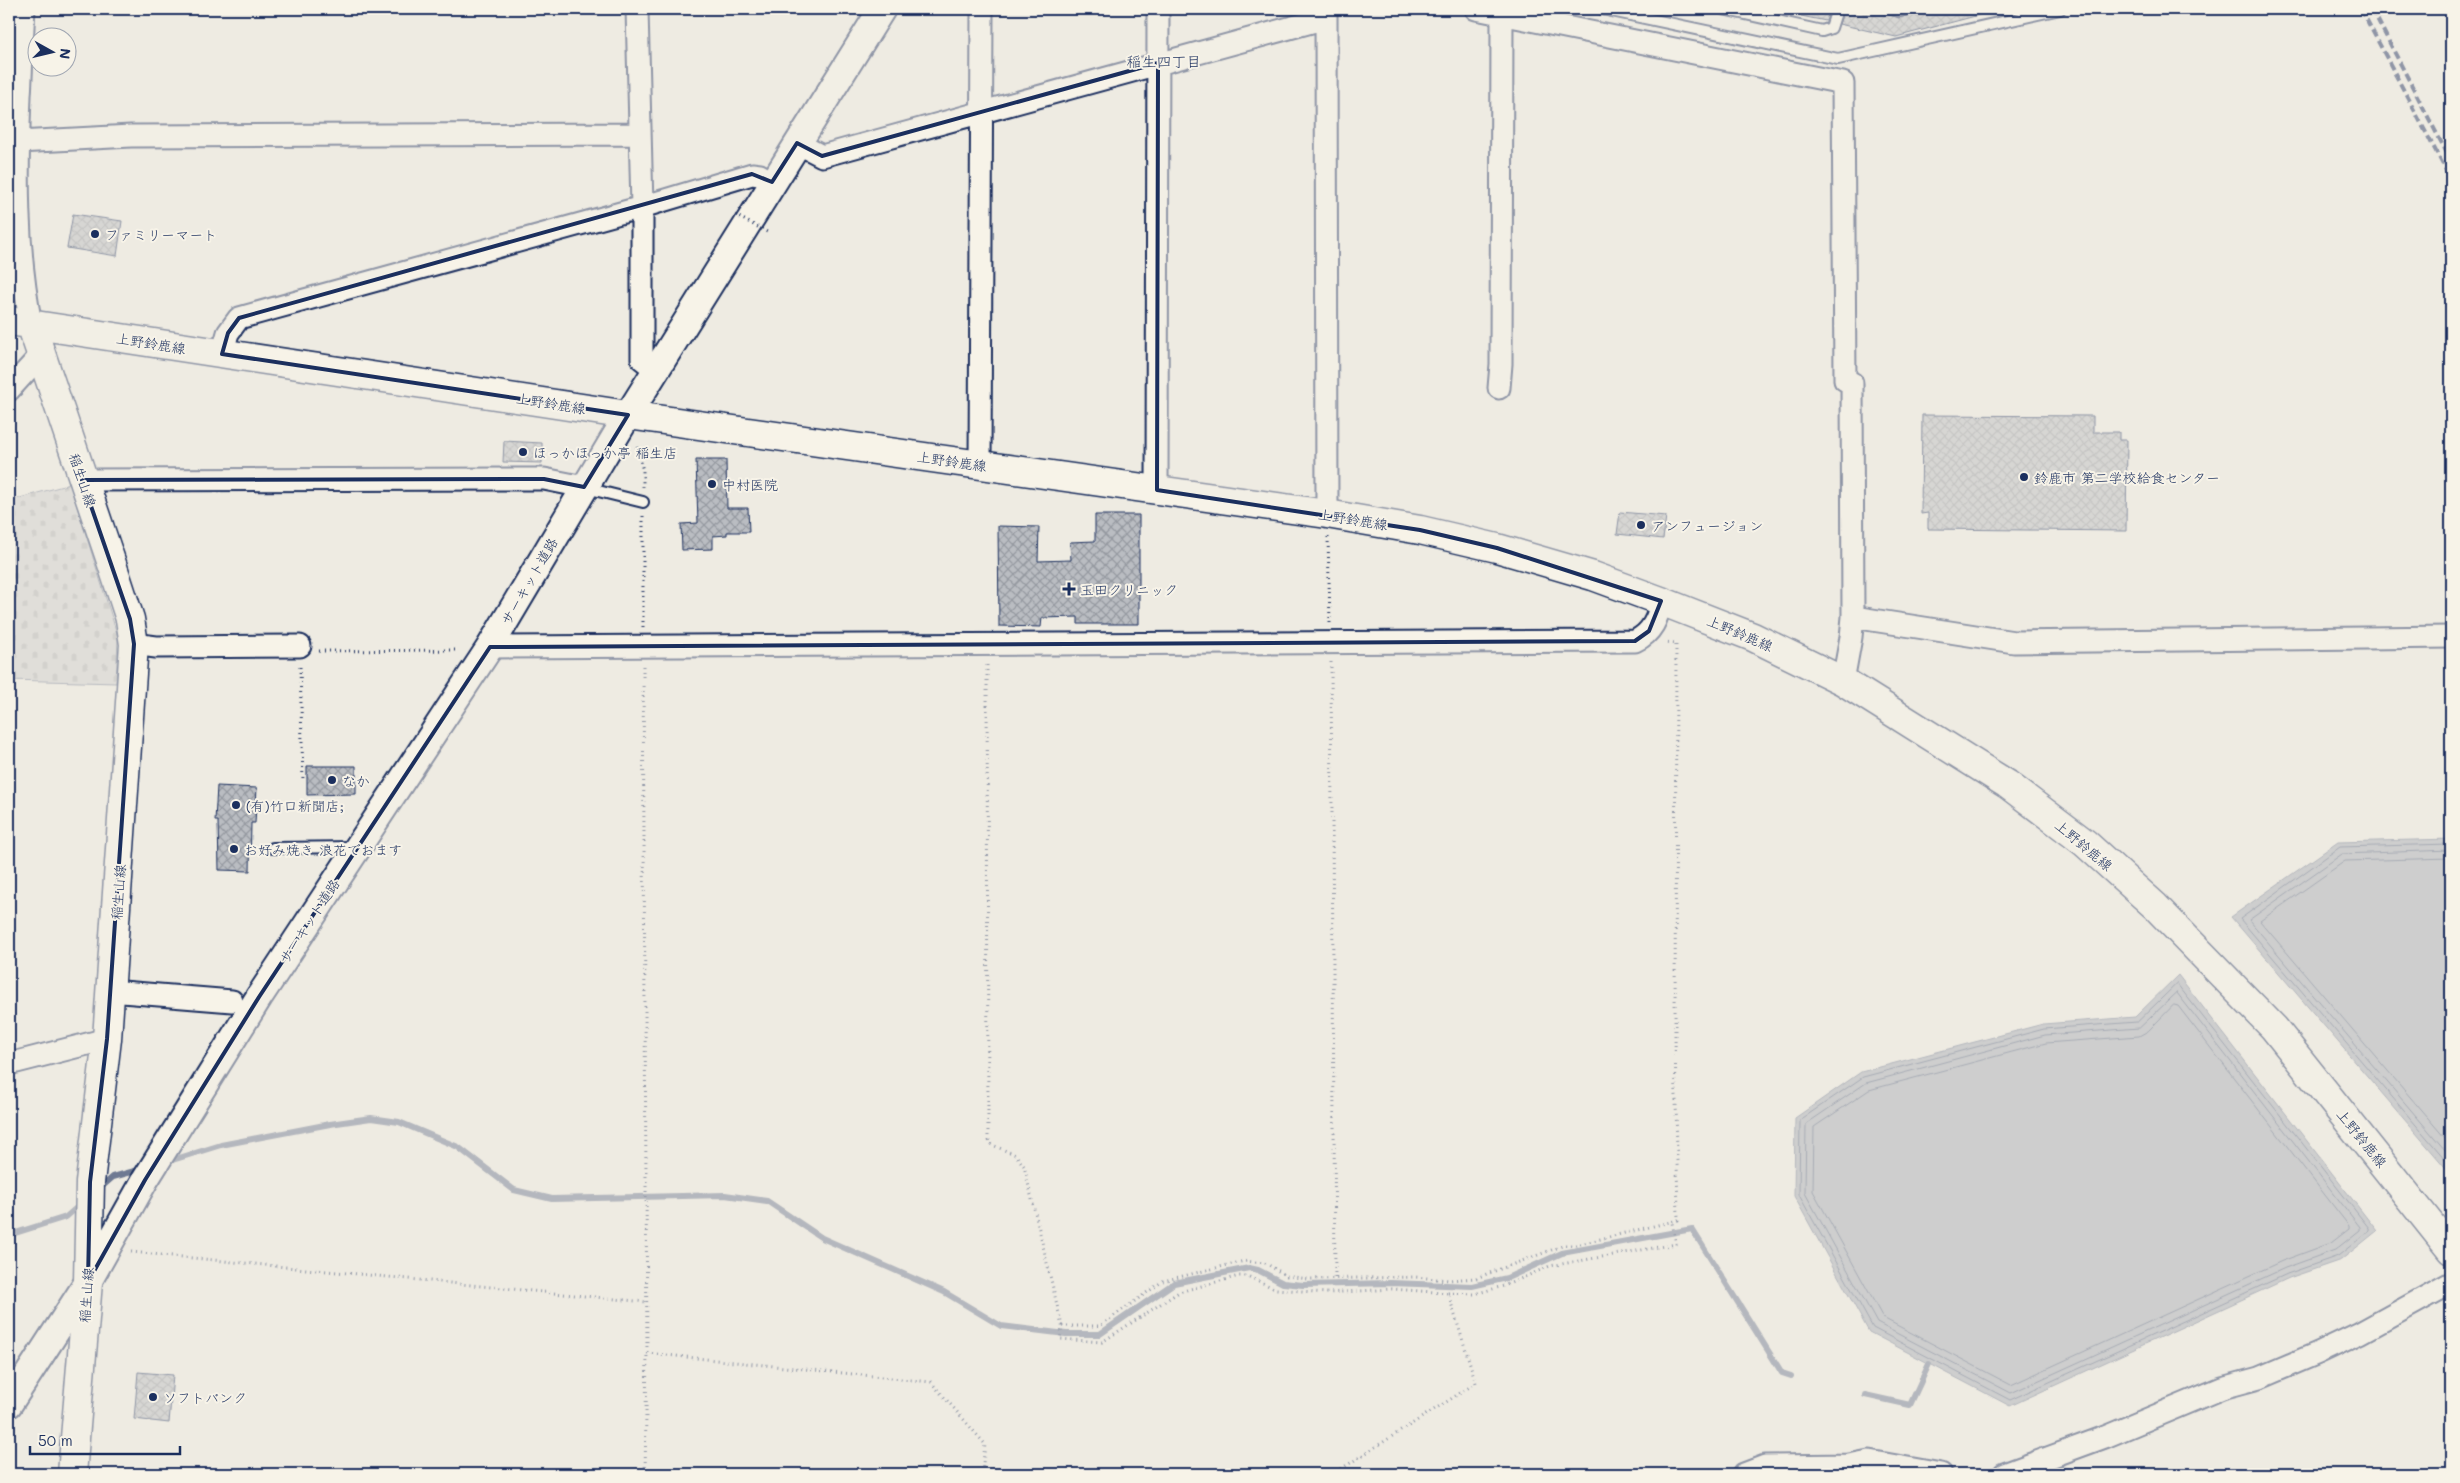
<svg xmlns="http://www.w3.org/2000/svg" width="2460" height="1483" font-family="Mali,'Klee One',sans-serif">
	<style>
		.cemetery { fill: url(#cemetery-stones); stroke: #757f96 }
		.water { fill: #a6abb5; stroke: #6e7992 }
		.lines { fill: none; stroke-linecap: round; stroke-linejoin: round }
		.shore { stroke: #536181; stroke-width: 1 }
		.stream { stroke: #6e7992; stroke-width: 6 }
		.building { fill: url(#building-cross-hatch); stroke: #1b2f5e }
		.service-casing { stroke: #1b2f5e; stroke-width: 14 }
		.minor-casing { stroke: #1b2f5e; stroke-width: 25 }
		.tertiary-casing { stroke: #1b2f5e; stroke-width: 30 }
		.secondary-casing { stroke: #1b2f5e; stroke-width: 31 }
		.path { stroke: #1b2f5e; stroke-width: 3; stroke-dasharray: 1 4; stroke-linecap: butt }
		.service { stroke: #f7f3e8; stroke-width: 10 }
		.minor { stroke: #f7f3e8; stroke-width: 21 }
		.tertiary { stroke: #f7f3e8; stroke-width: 26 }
		.secondary { stroke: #f7f3e8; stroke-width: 28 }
		.rail { stroke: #1b2f5e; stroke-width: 4; stroke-dasharray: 8 4; stroke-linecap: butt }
		.path-bridge { stroke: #1b2f5e; stroke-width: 3; stroke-dasharray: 1 4; stroke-linecap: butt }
		.marked { fill: none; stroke: #1b2f5e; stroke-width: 4; stroke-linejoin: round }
		.poi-dot { fill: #1b2f5e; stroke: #f7f3e8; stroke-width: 2 }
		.labels { text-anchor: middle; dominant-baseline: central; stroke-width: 4; stroke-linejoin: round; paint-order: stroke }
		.poi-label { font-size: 14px; fill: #1b2f5e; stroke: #f7f3e8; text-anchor: start }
		.street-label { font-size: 14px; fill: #1b2f5e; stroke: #f7f3e8 }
		.neighbourhood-label { font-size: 15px; fill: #1b2f5e; stroke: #f7f3e8 }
	</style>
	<defs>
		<pattern id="cemetery-stones" width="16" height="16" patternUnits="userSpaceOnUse" patternTransform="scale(1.25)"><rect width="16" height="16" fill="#cfcfcf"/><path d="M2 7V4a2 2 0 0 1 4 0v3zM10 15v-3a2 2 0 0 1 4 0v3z" fill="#b1b2b4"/></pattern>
		<pattern id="building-cross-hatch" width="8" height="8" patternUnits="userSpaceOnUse" patternTransform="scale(1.25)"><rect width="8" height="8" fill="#babdc2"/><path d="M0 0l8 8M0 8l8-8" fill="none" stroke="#969aa1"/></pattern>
	</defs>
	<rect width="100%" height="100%" fill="#eeebe2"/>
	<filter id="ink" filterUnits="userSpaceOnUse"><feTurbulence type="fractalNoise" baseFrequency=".02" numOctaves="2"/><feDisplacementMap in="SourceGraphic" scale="10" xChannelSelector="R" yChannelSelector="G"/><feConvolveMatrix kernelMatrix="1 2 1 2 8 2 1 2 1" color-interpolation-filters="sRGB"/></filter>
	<g filter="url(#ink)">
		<path class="cemetery" d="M70,484l48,153 -2,46 -107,-3v-179z"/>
		<path class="water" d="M2451,839v335l-220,-257 107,-75z
			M2178,975l199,256 -36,29 -52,18 -279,128 -141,-74 -75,-136 1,-78 66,-46 182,-48 92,-7z"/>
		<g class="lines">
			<path class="shore" d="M2451,844l-111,3 -100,72 211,247
				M2451,850l-109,4 -93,66 202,237
				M2451,858l-106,3 -85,60 191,224
				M2177,984l192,244v3l-31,25 -51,18 -277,126 -137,-72 -74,-133 1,-75 63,-43 181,-48 93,-7z
				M2177,993l183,234v3l-25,20 -50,18 -274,125 -134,-70 -72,-130 1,-69 60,-41 179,-48 94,-7z
				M2174,1005l4,1 171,220v3l-18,14 -49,18 -271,124 -128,-67 -70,-127 1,-64 55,-37 177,-47 93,-7 9,-5z"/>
			<path class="stream" d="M166,1162l55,-17 109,-21 41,-6 28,4 59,25 56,43 38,9 173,-4 42,6 55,37 122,54 57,34 65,8h34l74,-51 75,-15 9,2 25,13 20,2 88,-2 81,3 35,-8 55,-25 130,-24 90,144 9,3
				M98,1190l15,-13 29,-8
				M9,1235l57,-18 16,-14
				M1865,1395l45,10 19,-41"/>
		</g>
		<path class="building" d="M1802,9h28l-4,12 -25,-5z
			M1844,9h40l3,5 12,4 10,-3 4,-6h70v5l-87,23 -57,-13z
			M73,214l49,7 -5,35 -50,-8z
			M1922,415l171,1v16h26v8h8l-1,91 -198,-2v-16l-7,1z
			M504,441l38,2v20l-39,-1z
			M696,460h30l1,48h21l1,24h-22v3l-14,1v13l-31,1 -1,-26 17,-1z
			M1620,512l46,4 -3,23 -46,-5z
			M1095,515h44v109h-61v-7l-36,1 -1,9 -42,-1 -1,-100 41,1 -1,34 33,-1 -1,-18 25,-1z
			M307,766h49v28l-49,1z
			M217,786l40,2 -2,35h-4l-1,48 -31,-1 -1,-49h-3z
			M138,1372l35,3 -4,48 -35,-4z"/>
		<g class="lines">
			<defs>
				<path id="service" d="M1602,9l236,50 222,-50
					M1723,9l99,22 9,-3 6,-19
					M1891,9l9,2 6,-2
					M586,488l57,14
					M273,848l83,-1"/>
				<path id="minor" d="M24,9c-2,29 -2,58 -4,87 -3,76 -4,153 11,228
					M637,9l5,198v152l14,11
					M1326,9l1,505
					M1476,9l367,74 2,297 7,3 1,234
					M18,142l113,-6 508,-2
					M797,143l25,13 504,-138
					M222,354l6,-21 11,-15 403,-111 110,-33 8,1 12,7
					M1499,388l2,-24 1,-350
					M9,390l31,-34
					M980,465l2,-456
					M82,480l462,-1 40,8
					M1157,490l1,-481
					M134,644l22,3 144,-1
					M490,647l1145,-6c17,-8 23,-23 26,-40
					M1843,681l8,-44 2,-20 161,25 437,-5
					M110,991l122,10
					M9,1064l98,-25
					M1744,1474l21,-8 84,-1 20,-4 72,13
					M2004,1474l101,-37 117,-49 37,-10 59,-25 42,-20 91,-50"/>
				<path id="tertiary" d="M9,1404l79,-122 57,-102 114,-183 231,-350 138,-232 254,-406"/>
				<path id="secondary" d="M9,321l619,94 699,99 93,16 77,18 96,28 68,25 92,36 90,44 164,103 78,59 70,63 119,122 177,222
					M31,324l81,240 18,55 4,25 -27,395 -17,143 -2,100 -16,192"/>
			</defs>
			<use href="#service" class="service-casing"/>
			<use href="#minor" class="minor-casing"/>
			<use href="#tertiary" class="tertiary-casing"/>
			<use href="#secondary" class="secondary-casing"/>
			<path class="path" d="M637,447l6,24v16
				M1328,537l2,86
				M643,627v-111
				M319,651l139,-1
				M1331,662l4,617
				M987,665l1,471 2,8 26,11 8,11 38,160 -2,13 42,3 77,-50 60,-16h8l29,13 51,4 65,-4 56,4 28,90 -143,91
				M643,666l4,687 -2,121
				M300,667l3,114
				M131,1252l515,50
				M1448,1293l26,1 30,-8 46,-20 126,-22 -4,-21
				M1062,1326h38l63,-45 81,-20 21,2 22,13 21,3 107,-2 34,3 27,-2 89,-33h11l102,-25 -3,-185 1,-392 -12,-1
				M647,1353l284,29 54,62 -3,30"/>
			<use href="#service" class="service"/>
			<use href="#minor" class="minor"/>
			<use href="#tertiary" class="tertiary"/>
			<use href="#secondary" class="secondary"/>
			<path class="rail" d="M2361,9l90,171
				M2372,9l79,152"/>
			<path class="path-bridge" d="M735,215l32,17"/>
		</g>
	</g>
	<path d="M0 0H2460V1483H0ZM1158,63l-1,427 263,40 77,18 164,53 -12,30 -14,10 -1145,6 -231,350 -114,183 -57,102 2,-100 17,-143 27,-395 -4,-25 -48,-139 462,-1 40,8 44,-72 -406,-61 6,-21 11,-15 513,-144 20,8 25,-39 25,13z" fill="#eeebe2" fill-opacity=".55" fill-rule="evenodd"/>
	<path class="marked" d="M1158,63l-1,427 263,40 77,18 164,53 -12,30 -14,10 -1145,6 -231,350 -114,183 -57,102 2,-100 17,-143 27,-395 -4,-25 -48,-139 462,-1 40,8 44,-72 -406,-61 6,-21 11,-15 513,-144 20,8 25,-39 25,13z"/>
	<g class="poi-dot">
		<circle cx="95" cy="234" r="5"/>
		<circle cx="523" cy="452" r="5"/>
		<circle cx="2024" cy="477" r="5"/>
		<circle cx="712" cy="484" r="5"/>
		<circle cx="1641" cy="525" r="5"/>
		<path d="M1066.5 581.5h5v5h5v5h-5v5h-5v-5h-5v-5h5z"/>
		<circle cx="332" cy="780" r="5"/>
		<circle cx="236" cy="805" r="5"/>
		<circle cx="234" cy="849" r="5"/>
		<circle cx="153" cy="1397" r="5"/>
	</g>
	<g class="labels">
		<g class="poi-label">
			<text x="105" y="234">ファミリーマート</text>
			<text x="533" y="452">ほっかほっか亭 稲生店</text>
			<text x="2034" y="477">鈴鹿市 第二学校給食センター</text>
			<text x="722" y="484">中村医院</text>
			<text x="1651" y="525">アンフュージョン</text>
			<text x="1080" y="589">玉田クリニック</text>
			<text x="342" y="780">なか</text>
			<text x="246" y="805">(有)竹口新聞店;</text>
			<text x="244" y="849">お好み焼き 浪花でおます</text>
			<text x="163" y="1397">ソフトバンク</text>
		</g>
		<g class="street-label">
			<text transform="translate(151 343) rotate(9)">上野鈴鹿線</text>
			<text transform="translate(551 403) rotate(9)">上野鈴鹿線</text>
			<text transform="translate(952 461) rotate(8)">上野鈴鹿線</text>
			<text transform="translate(83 480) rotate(71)">稲生山線</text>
			<text transform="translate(1353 519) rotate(9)">上野鈴鹿線</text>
			<text transform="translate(529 581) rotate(-60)">サーキット道路</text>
			<text transform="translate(1740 633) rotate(23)">上野鈴鹿線</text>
			<text transform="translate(2084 845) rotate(40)">上野鈴鹿線</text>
			<text transform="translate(118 892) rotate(-86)">稲生山線</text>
			<text transform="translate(309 921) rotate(-57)">サーキット道路</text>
			<text transform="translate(2362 1138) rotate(51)">上野鈴鹿線</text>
			<text transform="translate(86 1295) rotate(-86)">稲生山線</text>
		</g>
		<g class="neighbourhood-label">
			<text x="1164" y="61">稲生四丁目</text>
		</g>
	</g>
	<rect width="2460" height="1483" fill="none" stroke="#f7f3e8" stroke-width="30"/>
	<rect x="15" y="15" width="2430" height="1453" fill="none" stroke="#1b2f5e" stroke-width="2" filter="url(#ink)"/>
	<g transform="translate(52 52) rotate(98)"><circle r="24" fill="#f7f3e8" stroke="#9fa5b1"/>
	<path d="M0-4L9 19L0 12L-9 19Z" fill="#1b2f5e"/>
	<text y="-8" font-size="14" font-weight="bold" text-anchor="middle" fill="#1b2f5e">N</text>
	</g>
	<path d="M30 1446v8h150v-8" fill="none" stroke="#1b2f5e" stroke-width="2.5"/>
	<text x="38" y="1446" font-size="15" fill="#1b2f5e" stroke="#f7f3e8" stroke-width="4" paint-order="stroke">50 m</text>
</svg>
